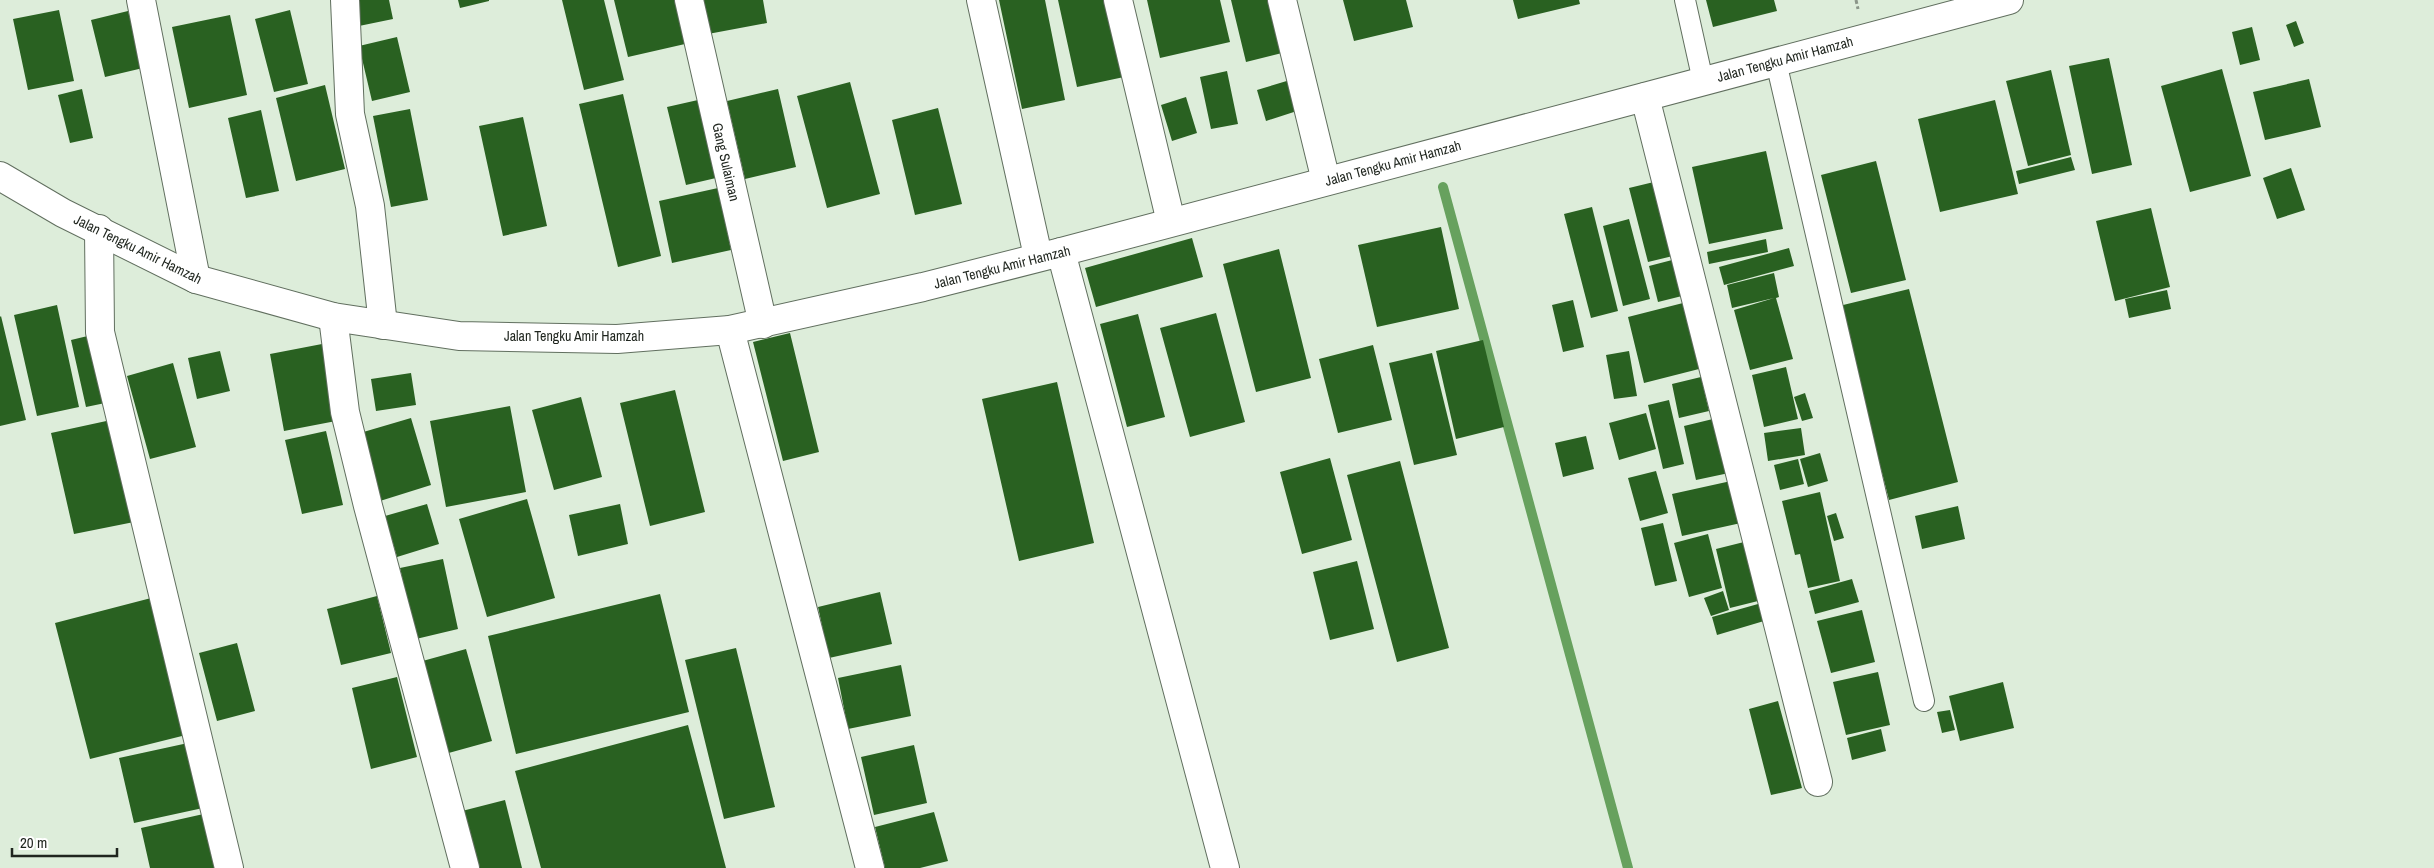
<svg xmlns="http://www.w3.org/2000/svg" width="2434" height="868" font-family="'Archivo Narrow',sans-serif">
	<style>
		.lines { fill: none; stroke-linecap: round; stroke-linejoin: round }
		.stream { stroke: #67a15e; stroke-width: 10 }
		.building { fill: #296121 }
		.lane-casing { stroke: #616f5f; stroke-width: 22 }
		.street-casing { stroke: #616f5f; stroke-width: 30 }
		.primary-casing { stroke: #616f5f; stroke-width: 30 }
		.path { stroke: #8b9689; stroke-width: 3; stroke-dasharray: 4 2.5; stroke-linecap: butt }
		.lane { stroke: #fff; stroke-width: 20 }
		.street { stroke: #fff; stroke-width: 28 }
		.primary { stroke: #fff; stroke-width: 28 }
		.labels { text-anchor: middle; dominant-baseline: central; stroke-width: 5; stroke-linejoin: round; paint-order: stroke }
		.street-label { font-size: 14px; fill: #1f251e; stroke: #fff }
	</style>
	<rect width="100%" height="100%" fill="#ddedda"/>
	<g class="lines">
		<path class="stream" d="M1443,187l185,681"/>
	</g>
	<path class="building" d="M353,0h36l4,19 -34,7z
		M458,0h31v1l-29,7z
		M562,0h42l20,80 -40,10z
		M614,0h61l10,44 -57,13z
		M701,0h62l4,23 -59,11z
		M999,0h46l20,100 -43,9z
		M1058,0h50l16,77 -47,10z
		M1147,0h73l10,42 -70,16z
		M1231,0h38l13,53 -36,9z
		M1343,0h63l7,27 -59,14z
		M1513,0h66l1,4 -62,15z
		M1706,0h68l3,11 -64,16z
		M59,10l15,71 -46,9 -15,-71z
		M290,10l18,74 -34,8 -19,-73z
		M128,11l15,57 -38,9 -14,-57z
		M230,15l17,80 -58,13 -17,-81z
		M2296,21l8,22 -10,4 -8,-22z
		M2252,27l8,33 -20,5 -8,-33z
		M397,37l13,55 -38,9 -13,-55z
		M2109,58l23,107 -40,9 -23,-108z
		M2222,69l29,107 -61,16 -29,-106z
		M2051,70l20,85 -43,11 -22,-85z
		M1227,71l11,53 -27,5 -11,-52z
		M2309,79l12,48 -56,13 -12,-48z
		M1290,80l10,30 -34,11 -9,-31z
		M850,82l30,112 -53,14 -30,-112z
		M325,85l20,84 -49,12 -20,-83z
		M82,89l11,49 -23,5 -12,-48z
		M778,89l18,78 -51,12 -18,-78z
		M623,94l38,162 -43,11 -39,-163z
		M1186,97l11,36 -25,8 -11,-36z
		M698,100l18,78 -30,7 -19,-78z
		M1995,100l23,94 -78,18 -22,-93z
		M938,108l24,96 -47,11 -23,-95z
		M410,109l18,91 -37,7 -18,-91z
		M261,110l18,81 -33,7 -18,-80z
		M523,117l24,109 -44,10 -24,-110z
		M1766,151l17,78 -74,15 -17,-77z
		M2071,157l4,13 -56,14 -3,-13z
		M1876,161l30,119 -55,13 -30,-118z
		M2291,168l14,42 -28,9 -14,-41z
		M1658,181l19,74 -29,7 -19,-74z
		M718,188l13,62 -59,13 -13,-62z
		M1592,207l26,104 -27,7 -27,-104z
		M2151,208l19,79 -55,14 -19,-80z
		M1629,219l21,80 -27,7 -20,-80z
		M1441,227l18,82 -82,18 -19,-82z
		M1192,238l11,39 -107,30 -11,-39z
		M1766,239l2,13 -59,12 -2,-12z
		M1789,248l5,18 -70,19 -5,-18z
		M1279,249l32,129 -55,14 -33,-128z
		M1676,259l10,36 -28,7 -9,-36z
		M1774,273l5,24 -3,1 17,61 -43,11 -16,-60 40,-12 -42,10 -5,-23z
		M1909,289l49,193 -69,18 -50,-194z
		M2167,290l4,19 -42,9 -4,-19z
		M1573,300l11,47 -21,5 -11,-47z
		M1683,303l16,66 -55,14 -16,-66z
		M57,305l22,102 -42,9 -23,-101z
		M1216,313l29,109 -55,15 -30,-109z
		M1138,314l27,103 -38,10 -27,-103z
		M1,316l25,104 -26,6v-109z
		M790,333l29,119 -36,9 -30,-119z
		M96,334l14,68 -24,5 -15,-67z
		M1483,340l21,87 -48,12 -20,-88z
		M322,344l14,77 -52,10 -14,-77z
		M1373,345l19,75 -54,13 -19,-74z
		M220,351l10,40 -33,8 -9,-41z
		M1629,351l8,45 -23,3 -8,-44z
		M1432,353l25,102 -43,10 -25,-102z
		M173,363l23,84 -46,12 -23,-83z
		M1786,367l12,52 -34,8 -12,-52z
		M411,373l5,32 -40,6 -5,-32z
		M1701,377l8,34 -30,7 -7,-34z
		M1057,382l37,161 -75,18 -37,-162z
		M675,390l30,122 -55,14 -30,-123z
		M1805,393l8,25 -11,3 -8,-24z
		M581,397l21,80 -48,13 -22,-80z
		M1669,400l15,64 -21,5 -15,-64z
		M510,406l16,86 -80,15 -16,-86z
		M1646,413l10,36 -37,11 -10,-37z
		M411,418l20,67 -51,16 -20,-68z
		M1717,418l12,55 -33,7 -12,-54z
		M111,420l23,102 -60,12 -23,-101z
		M1801,428l4,27 -37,6 -4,-28z
		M326,431l17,74 -41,9 -17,-74z
		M1586,436l8,33 -31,8 -8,-34z
		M1820,453l8,28 -20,6 -8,-28z
		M1330,458l22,82 -50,14 -22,-82z
		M1798,459l6,25 -24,6 -6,-25z
		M1400,461l49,187 -52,14 -50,-187z
		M1656,471l12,42 -28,8 -12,-43z
		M1731,481l10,42 -59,13 -10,-42z
		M1820,492l20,89 -32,7 -8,-34 -5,1 -13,-54z
		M527,499l28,99 -68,19 -28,-98z
		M427,504l12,40 -42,13 -12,-41z
		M620,504l8,40 -50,12 -9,-41z
		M1958,506l7,33 -43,10 -7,-33z
		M1836,513l8,25 -10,3 -7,-25z
		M1663,523l14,58 -22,5 -14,-58z
		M1708,534l14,54 -33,9 -15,-54z
		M1744,542l14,59 -28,7 -14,-59z
		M443,559l15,70 -42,10 -16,-71z
		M1357,561l17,68 -44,11 -17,-68z
		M1852,579l7,23 -44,12 -6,-23z
		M1723,591l6,19 -18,6 -7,-18z
		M880,592l12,52 -63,14 -11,-51z
		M660,594l29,118 -173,42 -28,-118z
		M377,596l14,57 -50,12 -14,-56z
		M155,597l35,137 -100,25 -35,-136z
		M1758,604l6,17 -47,14 -5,-18z
		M1862,610l13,52 -44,11 -14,-52z
		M237,643l18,68 -38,10 -18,-68z
		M736,648l39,159 -51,12 -39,-159z
		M466,649l26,92 -47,13 -26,-92z
		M901,665l10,51 -63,13 -10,-51z
		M1878,672l12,53 -44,10 -13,-53z
		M397,677l20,80 -46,12 -19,-81z
		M2003,682l11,46 -54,13 -11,-45z
		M1778,701l24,87 -31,7 -22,-86z
		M1950,710l5,20 -13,3 -5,-21z
		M688,725l38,143h-185l-26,-97z
		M1881,729l5,22 -34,9 -5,-22z
		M188,743l15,65 -69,15 -15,-65z
		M914,745l13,58 -53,12 -13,-58z
		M505,800l17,68h-46l-14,-57z
		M934,812l14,49 -28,7h-35l-10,-41z
		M208,813l13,55h-71l-9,-40z"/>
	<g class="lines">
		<defs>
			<path id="lane" d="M1685,0l18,81
				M1776,62l148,639"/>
			<path id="street" d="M141,0l55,279
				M345,0l5,114 20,92 13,119
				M689,0l74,324
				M981,0l57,256
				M1118,0l53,222
				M1282,0l44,181
				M1645,97l173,685
				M99,229l1,103 129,536
				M1061,252l164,616
				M333,317l12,95 23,94 97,362
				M730,330l140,538"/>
			<path id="primary" d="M0,176l63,37 133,66 137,38 126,19 158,3 113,-9 193,-43 138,-35 948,-252"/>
		</defs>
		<use href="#lane" class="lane-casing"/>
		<use href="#street" class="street-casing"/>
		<use href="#primary" class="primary-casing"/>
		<path class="path" d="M1856,0l2,9"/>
		<use href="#lane" class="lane"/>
		<use href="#street" class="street"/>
		<use href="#primary" class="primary"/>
	</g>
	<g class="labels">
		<g class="street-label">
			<text transform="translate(1785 59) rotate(-15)">Jalan Tengku Amir Hamzah</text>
			<text transform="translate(726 162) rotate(77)">Gang Sulaiman</text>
			<text transform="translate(1393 163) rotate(-15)">Jalan Tengku Amir Hamzah</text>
			<text transform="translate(138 249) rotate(26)">Jalan Tengku Amir Hamzah</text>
			<text transform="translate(1002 267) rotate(-14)">Jalan Tengku Amir Hamzah</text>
			<text x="574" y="336">Jalan Tengku Amir Hamzah</text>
		</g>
	</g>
	<path d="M12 848v8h105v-8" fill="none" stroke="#1f251e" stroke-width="2.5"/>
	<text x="20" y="848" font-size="15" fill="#1f251e" stroke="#ffffff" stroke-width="4" paint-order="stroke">20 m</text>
</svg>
